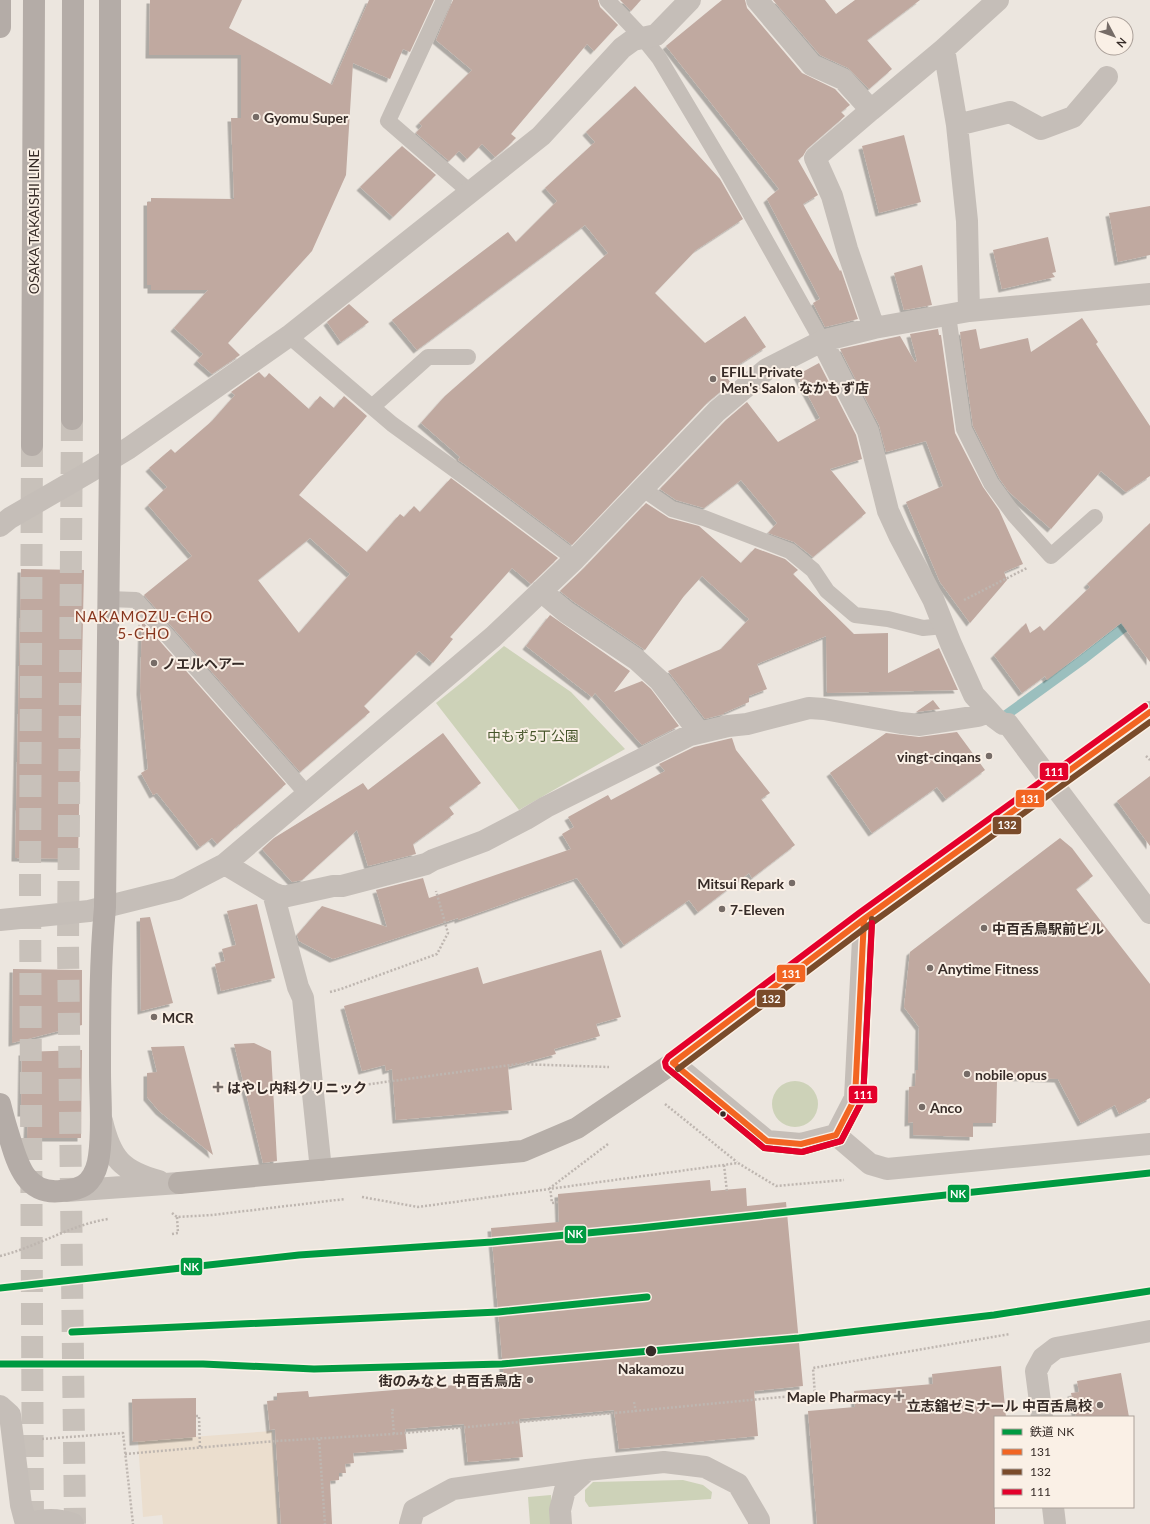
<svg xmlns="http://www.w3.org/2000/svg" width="1150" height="1524" font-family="Lato,'Noto Sans JP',sans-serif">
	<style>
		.green { fill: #cdd2b8 }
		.plaza { fill: #ebdece }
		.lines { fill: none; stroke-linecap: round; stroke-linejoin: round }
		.stream { stroke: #9bbfbe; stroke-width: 10 }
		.building { fill: #c0a9a0; fill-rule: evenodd; filter: url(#shadow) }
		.primary-tunnel { stroke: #c8c1ba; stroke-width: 22; stroke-dasharray: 22 11; stroke-linecap: butt }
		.path { stroke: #beb6b0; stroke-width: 2.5; stroke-dasharray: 2 2; stroke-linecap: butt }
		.lane { stroke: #c5beb8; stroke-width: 16 }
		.street { stroke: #c5beb8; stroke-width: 22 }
		.secondary { stroke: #b6aea8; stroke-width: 22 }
		.primary { stroke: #b4aca7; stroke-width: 22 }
		.bus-1-casing { stroke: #faf0e6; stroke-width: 9 }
		.bus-2-casing { stroke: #faf0e6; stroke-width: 9 }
		.bus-3-casing { stroke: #faf0e6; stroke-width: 9 }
		.bus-1 { stroke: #f26522; stroke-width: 6 }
		.bus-2 { stroke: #7a4b2a; stroke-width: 6 }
		.bus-3 { stroke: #e4002b; stroke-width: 6 }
		.rail-1-casing { stroke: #faf0e6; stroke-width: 10 }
		.rail-1 { stroke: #009a41; stroke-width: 7 }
		.poi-dot { fill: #766c67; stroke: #faf0e6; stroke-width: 1.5 }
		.bus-dot { fill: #362b27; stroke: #faf0e6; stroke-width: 1.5 }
		.labels { text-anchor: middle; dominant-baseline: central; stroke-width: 4; stroke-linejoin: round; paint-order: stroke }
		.poi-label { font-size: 14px; font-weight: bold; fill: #362b27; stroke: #faf0e6; text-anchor: start }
		.street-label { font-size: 14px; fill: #362b27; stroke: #faf0e6 }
		.park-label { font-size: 14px; fill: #46552a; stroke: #faf0e6 }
		.stop-label { font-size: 14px; font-weight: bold; fill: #362b27; stroke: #faf0e6 }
		.neighbourhood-label { font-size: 15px; letter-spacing: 1px; fill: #87351d; stroke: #faf0e6 }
		.line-badge { stroke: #faf0e6; stroke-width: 1.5 }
		.badge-label { font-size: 11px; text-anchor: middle; font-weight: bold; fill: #fff }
	</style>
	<defs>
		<filter id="shadow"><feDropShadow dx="-3.5" dy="3.5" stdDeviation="0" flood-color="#0004"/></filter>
	</defs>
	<rect width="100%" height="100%" fill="#ece6df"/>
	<path class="green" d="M504,646l67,46 54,57 -106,61 -83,-107 30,-24z
		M772 1104a23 23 0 1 1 46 0a23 23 0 1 1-46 0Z
		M683,1480l20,5 9,7 -1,7 -122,8 -4,-6v-11l8,-8z
		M551,1495l1,29h-22l-2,-27z"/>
	<path class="plaza" d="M272,1431l6,93h-115l-1,-9 -19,2 -5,-76z"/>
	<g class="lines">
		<path class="stream" d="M1002,716l4,-1 76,-55 68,-53"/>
	</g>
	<path class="building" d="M150,0h92l-13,28 103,57 37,-85h65l-24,52 -7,-3 -13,30 -37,-16 -7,112 -34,76 -84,92 12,12 -28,19 -15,-13 6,-7 -29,-26 34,-38h-57v-5h-4v-83h4v-4l83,1 -3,-81h10v-63h-92z
		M453,0h145l2,7 18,18 -24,26 -7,-7 -76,90 5,4 -8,8 -13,11 -13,-13 -15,15 -8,-8 -10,10 -33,-28 6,-7 -3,-3 53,-53 -36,-30z
		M620,0h21l-10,11z
		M722,0h23l2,8 55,65 33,16 15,16 -9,7 4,4 -38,33 -4,7 -5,4 20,35 -15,9 37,67 1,-1 17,49 -33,8 -12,-24 7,-4 -53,-100 12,-10 -113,-143z
		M773,0h52l11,14 19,-14h65l-53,40 25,29 -23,20 -21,-21 -28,-13z
		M635,86l85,93 23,40 -47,31 -41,43 50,50 40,-27 21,31 -42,27 7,9 -23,19 -136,143 -108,-81 -6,-4 2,-3 -39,-34 24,-27 163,-143 -23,-28 -168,125 -25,-30 116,-88 8,10 41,-41 -12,-13 50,-46 -9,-10z
		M904,135l17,67 -42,11 -17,-67z
		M402,146l34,29 -43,42 -33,-30z
		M1150,206v49l-32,7 -9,-49z
		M1048,237l8,35 -4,1 3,4 -53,12 -9,-39z
		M922,265l10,40 -28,5 -10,-37z
		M349,304l20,18 -28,20 -14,-20z
		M1082,318l16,24 -2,2 54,82v50l-24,16 -25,-21 -50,58 -42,-37 -10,-14 -26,-52 -13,-94 16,-3 4,20 48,-11 3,14z
		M938,329l1,6h2l14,98 28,54 16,23 24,54 -19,8 3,8 -37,43 -30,-41 -34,-80 37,-16 -17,-45 -40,11 -7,-27 -39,-76 60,-13 15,26 2,-1 -7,-27z
		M819,363l37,72 6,24 -32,10 36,44 -53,44 -19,-15 -26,-9 9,-10 -36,-43 -37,28 -28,-8 -16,-11 66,-69 21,-18 31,40 42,-24 -23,-43z
		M259,372l6,6 4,-5 40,36 11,-13 14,12 10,-12 23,20 -68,79 68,57 33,-38 4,3 10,-11 6,6 31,-34 107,80 -27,26 -19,-16 -62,69 3,2 -20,24 -14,-12 -55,55 6,6 -70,60 -156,-177 48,-39 -44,-51 19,-18 -18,-19 22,-19 4,4 37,-32 23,-26 -4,-3zM310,538l40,36 -51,59 -41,-53z
		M646,503l23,15 30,8 42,37 14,-15 30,11 13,11 -5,4 61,60 34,-1v40l51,-25 19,42 -131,3 -1,-57 -69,28 10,25 -18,7v6l-25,11v1l-19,5 -37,-48 53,-22 28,-30 -47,-43 -18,20 -39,54 -71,-48 -14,-11 24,-23z
		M1150,523v139l-29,-39 -74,57 -2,-4 -23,17 -28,-38 32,-32 4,10 10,-7 4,5 46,-44 -3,-3z
		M21,569l63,1 -6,289 -63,-1z
		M550,615l80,56 -16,21 28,-11 9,8 28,37 -37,19 -47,-52 -3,4 -66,-51z
		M142,621l144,163 -47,41 -1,-1v1l-21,19 -5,-6 -12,9 -43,-54 -4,2 -12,-22 7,-4 -8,-78z
		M933,700l7,9 -24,3z
		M957,732l28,38 -39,29 -9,-12 -65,46 -42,-60 56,-40 33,4z
		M443,733l38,50 -32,24 5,7 -41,30 3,10 -48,12 -11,-36 -55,50 -10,2 -30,-33 12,-11 89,-55 5,7z
		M732,738l4,12 34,43 -9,6 34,46 -43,33 -3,-5 -51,39 -9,-12 -65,45 -47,-67 -119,42v-2l-125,41 -34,-18 -2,-6 25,-29 65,21 -11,-37 47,-12 6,20 142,-49 -9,-15 12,-7 -6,-10 40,-22 3,5 54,-29 -6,-7 35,-17z
		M1150,776v70l-33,-45z
		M1060,838l12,10 21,28 -17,13 74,95v114l-31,16 -4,-9 -34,18 -23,-44 -60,-2v4h-1l-1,42h-23v14l-60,-2v-13l-5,1 1,-36 6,-1 1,-16h2l1,-43 -15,-20 6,-55z
		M257,904l18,74 -54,13 -6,-27 10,-3 -3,-12 14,-4 -9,-34z
		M150,917l23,86 -32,8 -1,-93z
		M601,950l20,67 -25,7 4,12 -46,13 2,5 -48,13 4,43 -116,10 -4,-51 -6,2 -1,-6 -23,6 -18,-65 134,-39 5,17z
		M13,969l69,1v55l-70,18z
		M254,1043l17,8 6,110 -14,2 -29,-119z
		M184,1046l29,109 -54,-44 -12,-14v-24l10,-1 -6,-25z
		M82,1050l-1,88h-54l1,-25h-7l1,-61z
		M710,1180l1,11 35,-3 1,18 39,-4 17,184 -49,5 4,45 -139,13 -5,-39 -95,9 4,38 -55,5 -4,-38 -59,5 2,20 -54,4 1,10 -9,1 1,9h-7v7l-9,1 2,43h-51l-6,-95 -5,1 -3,-29 10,-1v-7l31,-2 1,6 195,-16 -13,-153 68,-6 -1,-28z
		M1001,1366l5,51h-11v107h-178l-9,-113 47,-4 -1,-16 79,-7 -1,-10z
		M1121,1373l8,44h-53l-5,-24 8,-1 -2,-11z
		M196,1398v39l-63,5 -1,-43z"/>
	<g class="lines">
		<path class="primary-tunnel" d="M72,419l-4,526 7,579
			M32,445l-2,441 3,638"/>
		<path class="path" d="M964,600l63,-32
			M1146,756l4,4
			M330,992l11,-3 96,-35 11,-21 -12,-42
			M341,1088l177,-24 91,3
			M665,1104l72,58
			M724,1165l3,27
			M362,1197l56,10 320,-44 38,23 68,-6
			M558,1202l-6,1 -2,-15 58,-44
			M172,1213l5,4 35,-2 133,-16
			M172,1234l6,-1 -1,-16
			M0,1256c37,-9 70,-31 108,-37
			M634,1402l2,10
			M196,1416h3l1,33
			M394,1434l-2,-24h4
			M42,1439l81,-6 10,91
			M319,1439l6,85
			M125,1454l151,-13 118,-7 388,-37 33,-2 -2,-27 197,-34"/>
		<path class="lane" d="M444,0l-56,121 82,71
			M607,0l36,38 16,20 71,119 92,164
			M948,315l16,114 27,54 24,33 36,40 44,-39
			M289,336l103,88 91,66 92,69
			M372,407l56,-50h40
			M643,489l29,20 32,9 86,33 23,19 14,21 28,24 33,4 35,9 21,-2
			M108,599l28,1 171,194"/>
		<path class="street" d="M757,0l55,65 31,14 28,31 -56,48 17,38 15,53 27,79
			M871,110l73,-61
			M957,125l53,-13 31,17 32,-12 34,-40
			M969,311l-2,-90 -10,-96 -13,-76 54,-49
			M822,341l46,90 20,80 11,24 34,64 18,45 23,51 21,23 8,6h5l142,189
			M0,526l10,-8 81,-47 38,-23 160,-112 252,-200 81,-88 11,-8 23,-5 34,-35
			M541,591l25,21 70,47 24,22 39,51
			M225,864l48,29 10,4 50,-11h9l84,-22 7,-4 51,-19 42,-22 20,-12 144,-72 38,-9 19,-2 62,-16 15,1 77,14 19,2 58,-9 11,-4
			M273,893l25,94 5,11 18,172
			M0,920l89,-9 88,-22 48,-25 268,-227 82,-78 142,-148 50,-42 55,-28 52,-13 95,-17 181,-17
			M673,1063l94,78 34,3 35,-9 19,-37 9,-179
			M102,1121c9,38 20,50 57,60
			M836,1135l34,29 17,5 263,-25
			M66,1191l113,-8
			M0,1406l10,9 11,90 5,19
			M1042,1417l-6,-46 7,-13 13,-10 94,-17
			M1053,1507l2,17
			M26,1524c16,-5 31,-6 47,0
			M410,1524l4,-14 39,-21 134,-19 77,-8 41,5 33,17 21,36v4
			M561,1524l-1,-14 5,-20 22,-20"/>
		<path class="secondary" d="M179,1183l344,-32 54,-23 96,-65 191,-144 286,-207"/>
		<path class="primary" d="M0,27v-27
			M72,419l1,-419
			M32,445l2,-445
			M0,1104c3,12 6,23 10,35 8,27 17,56 51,52 11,-1 21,-2 28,-10 6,-7 9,-16 10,-25 4,-28 1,-57 1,-85 0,-55 0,-110 5,-164l5,-448v-459"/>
		<defs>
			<path id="bus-1" d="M673,1063l191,-144 286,-207
				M673,1063l94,78 34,3 35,-9 19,-37 9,-179"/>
			<path id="bus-2" d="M668,1069l96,79 38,4 39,-11 22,-42 9,-180
				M678,1069l191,-144 281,-203"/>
			<path id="bus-3" d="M872,923l-9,176 -22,42 -39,11 -38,-4 -98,-81 -1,-5 3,-5 191,-144 286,-207"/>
		</defs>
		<use href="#bus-1" class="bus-1-casing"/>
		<use href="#bus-2" class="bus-2-casing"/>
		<use href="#bus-3" class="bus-3-casing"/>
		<use href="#bus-1" class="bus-1"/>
		<use href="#bus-2" class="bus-2"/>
		<use href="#bus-3" class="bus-3"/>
		<defs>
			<path id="rail-1" d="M0,1288l299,-33 193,-13 148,-14 510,-55
				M72,1332l426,-20 149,-15
				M0,1364h203l111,5 188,-5 297,-26 195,-23 156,-24"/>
		</defs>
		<use href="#rail-1" class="rail-1-casing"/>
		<use href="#rail-1" class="rail-1"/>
	</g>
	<g class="poi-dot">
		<circle cx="256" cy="117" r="4"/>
		<circle cx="713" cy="379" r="4"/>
		<circle cx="154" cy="663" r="4"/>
		<circle cx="989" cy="756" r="4"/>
		<circle cx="792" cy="883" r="4"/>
		<circle cx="722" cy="909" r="4"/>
		<circle cx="984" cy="928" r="4"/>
		<circle cx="930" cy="968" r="4"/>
		<circle cx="154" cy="1017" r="4"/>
		<circle cx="967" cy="1074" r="4"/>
		<path d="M216 1081h4v4h4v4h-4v4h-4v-4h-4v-4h4z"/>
		<circle cx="922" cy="1107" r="4"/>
		<circle cx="530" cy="1380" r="4"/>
		<path d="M897 1390h4v4h4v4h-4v4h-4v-4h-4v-4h4z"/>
		<circle cx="1100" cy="1405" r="4"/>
	</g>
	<g class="bus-dot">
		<circle cx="723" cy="1114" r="3.5"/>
		<circle cx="651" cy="1351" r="6"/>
	</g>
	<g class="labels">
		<g class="poi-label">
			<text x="264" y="117">Gyomu Super</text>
			<text x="721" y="371">EFILL Private<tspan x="721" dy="16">Men's Salon なかもず店</tspan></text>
			<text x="162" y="663">ノエルヘアー</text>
			<text x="981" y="756" text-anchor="end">vingt-cinqans</text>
			<text x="784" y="883" text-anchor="end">Mitsui Repark</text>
			<text x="730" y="909">7-Eleven</text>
			<text x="992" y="928">中百舌鳥駅前ビル</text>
			<text x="938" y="968">Anytime Fitness</text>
			<text x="162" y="1017">MCR</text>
			<text x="975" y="1074">nobile opus</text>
			<text x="227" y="1087">はやし内科クリニック</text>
			<text x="930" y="1107">Anco</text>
			<text x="522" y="1380" text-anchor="end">街のみなと 中百舌鳥店</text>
			<text x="891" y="1396" text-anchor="end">Maple Pharmacy</text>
			<text x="1092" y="1405" text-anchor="end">立志舘ゼミナール 中百舌鳥校</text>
		</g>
		<g class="street-label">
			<text transform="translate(33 222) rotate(-90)">OSAKA TAKAISHI LINE</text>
		</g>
		<g class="park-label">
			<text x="533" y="735">中もず5丁公園</text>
		</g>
		<g class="stop-label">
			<text x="651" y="1368">Nakamozu</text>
		</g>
		<g class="neighbourhood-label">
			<text x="144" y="616">NAKAMOZU-CHO<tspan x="144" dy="17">5-CHO</tspan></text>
		</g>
	</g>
	<g class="line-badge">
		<rect x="1039" y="762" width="30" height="19" rx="4" fill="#e4002b"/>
		<rect x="1015" y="789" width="30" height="19" rx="4" fill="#f26522"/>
		<rect x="992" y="816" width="30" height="19" rx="4" fill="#7a4b2a"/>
		<rect x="776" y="964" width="30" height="19" rx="4" fill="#f26522"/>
		<rect x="756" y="989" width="30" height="19" rx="4" fill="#7a4b2a"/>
		<rect x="848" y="1085" width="30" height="19" rx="4" fill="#e4002b"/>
		<rect x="947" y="1184" width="23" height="19" rx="4" fill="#009a41"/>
		<rect x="564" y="1225" width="23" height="19" rx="4" fill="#009a41"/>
		<rect x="180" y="1257" width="23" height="19" rx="4" fill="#009a41"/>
	</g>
	<g class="badge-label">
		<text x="1054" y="776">111</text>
		<text x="1030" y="803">131</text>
		<text x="1007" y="829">132</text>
		<text x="791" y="978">131</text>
		<text x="771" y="1003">132</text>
		<text x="863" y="1099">111</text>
		<text x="958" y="1198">NK</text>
		<text x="575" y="1238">NK</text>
		<text x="191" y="1271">NK</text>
	</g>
	<rect x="994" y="1416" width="140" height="92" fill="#faf0e6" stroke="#aca19a"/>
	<rect x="1002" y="1429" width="20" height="6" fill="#009a41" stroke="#aca19a"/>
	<text x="1030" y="1436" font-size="12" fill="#362b27">鉄道 NK</text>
	<rect x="1002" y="1449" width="20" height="6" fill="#f26522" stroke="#aca19a"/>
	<text x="1030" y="1456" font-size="12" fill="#362b27">131</text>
	<rect x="1002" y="1469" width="20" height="6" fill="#7a4b2a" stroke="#aca19a"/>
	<text x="1030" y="1476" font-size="12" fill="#362b27">132</text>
	<rect x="1002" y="1489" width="20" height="6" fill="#e4002b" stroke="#aca19a"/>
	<text x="1030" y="1496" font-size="12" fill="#362b27">111</text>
	<g transform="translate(1114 36) rotate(131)"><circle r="19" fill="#faf0e6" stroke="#aca19a"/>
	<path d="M0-3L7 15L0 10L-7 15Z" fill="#766c67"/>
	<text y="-6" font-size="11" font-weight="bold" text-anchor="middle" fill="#362b27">N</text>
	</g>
</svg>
